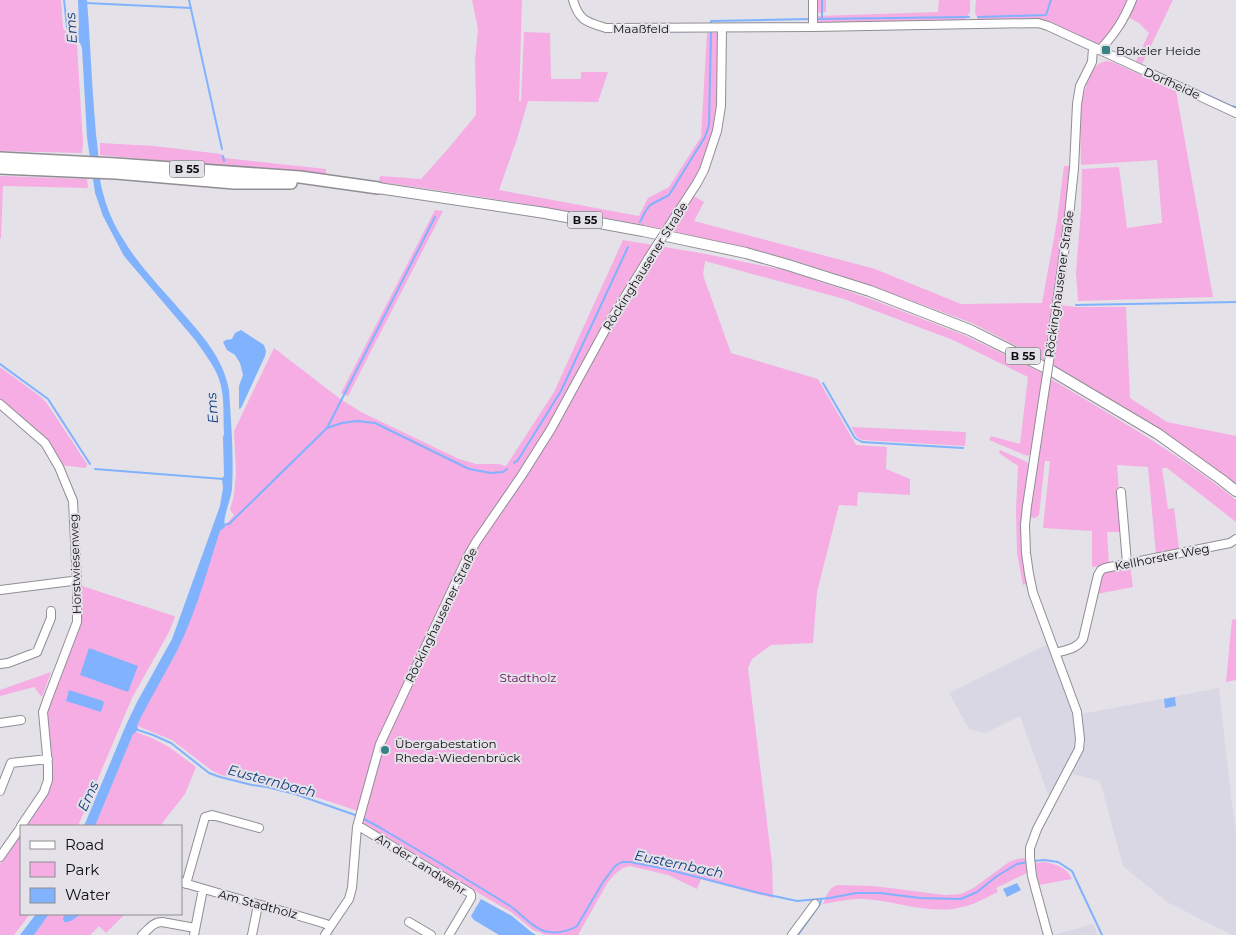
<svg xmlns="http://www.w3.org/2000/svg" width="1236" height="935" font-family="Montserrat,sans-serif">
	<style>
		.built { fill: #dad7e4 }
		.green { fill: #f5ade3 }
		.water { fill: #80b2fd }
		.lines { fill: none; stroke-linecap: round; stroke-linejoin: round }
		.stream { stroke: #80b2fd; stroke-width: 2 }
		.minor-casing { stroke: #908e94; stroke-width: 10 }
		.major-casing { stroke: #908e94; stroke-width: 12 }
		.highway-casing { stroke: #908e94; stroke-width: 14 }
		.minor { stroke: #fff; stroke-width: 8 }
		.major { stroke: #fff; stroke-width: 10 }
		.highway { stroke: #fff; stroke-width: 11 }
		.minor-bridge-casing { stroke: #908e94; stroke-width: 10; stroke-linecap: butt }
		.minor-bridge { stroke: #fff; stroke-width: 8 }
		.poi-dot { fill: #388184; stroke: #e4e2e8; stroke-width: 2 }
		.labels { text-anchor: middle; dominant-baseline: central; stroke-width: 4; stroke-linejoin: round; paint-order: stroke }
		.shield { fill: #e4e2e8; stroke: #4e4e51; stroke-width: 1 }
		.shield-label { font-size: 11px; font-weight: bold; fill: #0e0e10 }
		.street-label { font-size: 12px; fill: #0e0e10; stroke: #e4e2e8 }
		.poi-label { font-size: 12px; fill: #0e0e10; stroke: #e4e2e8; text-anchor: start }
		.park-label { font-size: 12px; fill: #6b0d5c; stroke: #e4e2e8 }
		.water-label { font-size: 14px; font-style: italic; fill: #0e3d7e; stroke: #e4e2e8 }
	</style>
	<rect width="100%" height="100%" fill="#e4e2e8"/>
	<path class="built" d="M1048,644l25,68 3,26 -1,11 -26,48 -29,-81 -35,17 -16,-4 -20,-36z
		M1219,688l12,108 5,34v105h-4l-65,-33 -44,-36 -23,-85 -28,-7 12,-25 1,-7 -4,-28z
		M1093,924l5,11h-46z"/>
	<path class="green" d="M0,0h61l2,28 14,17 6,98 -1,10 -82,-2z
		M472,0h50l-3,101h2l3,-69 26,1 1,46h30v-7h27l-10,30 -70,-1 -11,38 -18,51 140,26 9,-18 21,-11 32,-50 6,-104h12c-1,45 1,91 -18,134 -9,22 -25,42 -38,62 -94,-19 -189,-34 -284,-47l1,-6 41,3 26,-29 29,-35v-12l-1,-43 3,-31z
		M817,0h9v12l-9,1z
		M939,0h31v12l-6,10 -147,3v-9l121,-4z
		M976,0h152l-15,29 -13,16 -51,-24 -11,-2 -59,2 -4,-8z
		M1136,0h37l-31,64 -6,-3 13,-28 -10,-10 -11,-6z
		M1106,61l6,1 64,29 37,206 -135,4 -2,-29 5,-62 1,-41 37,-2 8,61 35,-5 -5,-63 -76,5c0,-31 -5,-60 9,-89 4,-8 7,-13 16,-15z
		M100,143l54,3 67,8 4,4 101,11v6l-226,-20z
		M1064,166h6l-5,56 -21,138 -72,-37 -100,-37 -82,-27 -118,-28 22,-35 10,6 -10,19 181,48 86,35 81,-1 15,-82z
		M0,176l87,3 1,9 -85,-2 -2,52 -1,1z
		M435,210l8,1 -95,185 -7,-3z
		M623,240l83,14 82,17 80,27 96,37 80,39 -12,79 -5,3 -38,-16 2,-4 29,8 8,-67 -75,-37 -109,-41 -139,-38 -2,14 28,78 87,26 38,66 31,2 -1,22 24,10v16l-52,-3 -1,14 -18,-1 -22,87 -4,51 -42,2 -19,14 -4,9 24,195 1,35 -72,-19 -4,10 -29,-14 -38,-9 -7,2 -8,6 -7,8 -30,53h-32l-13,-5 -22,-18 -150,-88 3,-11 -69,-23 -74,-15 -10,-5 -39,-30 -35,-14 10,-22 30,-53 12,-28 31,-92 14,-16 -4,-5 4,-15 2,-22 -2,-42 40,-83 65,50 22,14 98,47 17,5h22l8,2 48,-74z
		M1060,305l17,2h49l4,91 37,24 69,14v48l-75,-54 -108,-65z
		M0,367l41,30 5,5 41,62 -1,4 -26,-3 -6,-12 -54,-51z
		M1049,378c64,38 129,75 187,122v22l-69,-54h-5l6,41 6,-1 5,40 -3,3 -20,4 -8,-88 -31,-2 5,67h-15l2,33 -17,2v-36l-49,-3 7,-67h-5l-6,54 -4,3 -5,-1z
		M851,427l115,5 -1,14 -103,-6 -5,-3z
		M1000,450l27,12 3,4 -2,117 -5,2 -6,-32 -1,-43 2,-44 -19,-13z
		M1130,565l3,22 -36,7 6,-22z
		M79,585l95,31 1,1 -6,15 -37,66 -54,128h-53l26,-47 1,-13 -7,-47v-5l28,-73z
		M1236,619v61l-10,2 6,-62z
		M51,672l-9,25 -8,-10 -34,9v-6z
		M136,732l16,6 17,9 27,20 -11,27 -22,28 -1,4h-67l38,-93z
		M21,832v82h9l-16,21h-14v-71z
		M1025,858l2,15 -31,15 2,4c-13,6 -26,14 -40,16 -29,6 -63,-7 -93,-9 -13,-1 -28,3 -42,5 4,-9 6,-17 15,-19l36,1 70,9 17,-1 14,-7 34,-25 8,-3z
		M1045,862c13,3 21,5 27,17l-33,6 -4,-22z
		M49,914h76l-19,19 -7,-7 -9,9h-56z"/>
	<path class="water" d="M78,0h9c4,50 5,101 11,152 1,13 1,28 5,41 4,16 11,32 20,46 14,24 38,49 57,71 21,24 43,47 49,80 2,32 5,66 3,99 -1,11 -10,29 -7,38l-5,4c-13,40 -24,82 -43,120 -13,25 -28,49 -40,75l1,2 -2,4 -3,2 -38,92h-11l42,-101 11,-23 35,-63 48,-133 3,-18 -1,-10 2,-2 -1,-39 1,-3c-1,-18 1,-38 -5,-55 -5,-14 -15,-26 -23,-38l-72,-85 -21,-40 -8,-23 -8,-56 -5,-89 -2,-5 -3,-1v-4l2,-2 -1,-2 1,-7z
		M241,330l23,15 2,6 -1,5 -22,48 -2,4 -2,1v-23l4,-11 -3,-12 -5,-8 -8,-5 -4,-8 3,-2 6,-1 3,-6z
		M89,648l49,18 -10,26 -48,-17z
		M69,690l34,11 1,2 -3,9 -35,-11z
		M1175,697l1,9 -11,2 -1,-9z
		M1017,883l4,7 -14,7 -4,-8z
		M481,899l31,17 18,15 6,4h-37l-25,-15 -3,-4z
		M36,914h13l-15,21h-14z
		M66,914h16c-7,2 -9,9 -18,8l-1,-4z"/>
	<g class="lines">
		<path class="stream" d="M64,0l3,27 9,13h2
			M189,0l33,149
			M822,0v18
			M86,3l105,5
			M978,17l68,-2 5,-15
			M816,19l153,-2
			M711,25v-4l99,-2
			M628,32l75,-1
			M1181,83l50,23 5,1
			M223,156l1,5
			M640,222l5,-10 5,-7 19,-10 36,-58 4,-12 2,-93
			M1076,305l160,-3
			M0,364l48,35 42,65
			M823,383l32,55 7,4 101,6
			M327,428l15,-5 15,-2 18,2 94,46 22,4 12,-1 4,-3
			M514,463l4,-3 43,-69 67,-144
			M95,469l128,10
			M223,525l6,-1 98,-96 108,-211
			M135,729l18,6 18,8 38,30 11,4 32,8 15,2 28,7 63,22
			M362,818l17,9c44,26 88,52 131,79 12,8 20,20 34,25 10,3 24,1 33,-5l26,-44 12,-16 7,-4h8l36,7 89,23 42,9 33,-3 26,-5h24l40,5 41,1 16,-7 20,-16 20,-12 11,-2
			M1033,861l12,-1 13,2 14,9 30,64
			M798,935l22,-31 1,-4"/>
		<defs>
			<path id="minor" d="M573,0c6,21 14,22 33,28l207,-1 225,-4 10,3 188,87
				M813,0v27
				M1100,50c15,-17 23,-28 32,-50
				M675,217l22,-34 7,-13 13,-39 4,-25 1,-78
				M1050,355l19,-139 5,-48 3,-64 3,-18 12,-24 1,-14
				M0,404l45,39 14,24 14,34 4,81v40l-29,76 -5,14 5,54v14l-4,12 -23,34
				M1042,407l-15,99 -2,19 1,28 3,21 4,19 44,119 3,27 -1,10 -42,80 -7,19v10l2,18 16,59
				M1121,492l6,71
				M0,590l72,-9 5,1
				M1055,653c11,-3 22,-4 28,-14l15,-64 3,-5 4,-2 125,-25 6,-4
				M0,664l8,-1 29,-11 14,-34v-7
				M0,723l21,-3
				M0,791l11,-28 37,-4
				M357,827l5,1 108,65 1,2v3l-22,37
				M0,857l21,-30
				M181,882c48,15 97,27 145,42l4,3
				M186,884l19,-67 7,-2 47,13
				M409,922l22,13
				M142,935c7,-6 11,-13 20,-13l33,6
				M194,935l9,-46
				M252,935l6,-30
				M325,935l5,-8 19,-28 3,-11 5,-61 23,-83 88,-188 8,-14 46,-67 29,-46 59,-108 38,-62
				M792,935l23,-31"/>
			<path id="major" d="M378,188l167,25 98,18 103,22 42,12 82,26 100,39 82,41 106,63 64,46 14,11"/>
			<path id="highway" d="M0,158l116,6 184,13 78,11
				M0,168l116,5 118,10h57"/>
		</defs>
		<use href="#minor" class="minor-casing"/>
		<use href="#major" class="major-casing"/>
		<use href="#highway" class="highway-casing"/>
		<use href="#minor" class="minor"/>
		<use href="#major" class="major"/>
		<use href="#highway" class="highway"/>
		<defs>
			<path id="minor-bridge" d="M648,259l27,-42
				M1042,407l8,-52"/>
		</defs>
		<use href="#minor-bridge" class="minor-bridge-casing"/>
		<use href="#minor-bridge" class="minor-bridge"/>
	</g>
	<g class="poi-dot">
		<rect x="1101" y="45" width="10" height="10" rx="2.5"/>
		<circle cx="385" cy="750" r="5"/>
	</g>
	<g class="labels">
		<g class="shield">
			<rect x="169.5" y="160.5" width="35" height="17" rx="4"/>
			<rect x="567.5" y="211.5" width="35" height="17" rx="4"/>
			<rect x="1005.5" y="347.5" width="35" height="17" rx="4"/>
		</g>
		<g class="shield-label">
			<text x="187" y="169">B 55</text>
			<text x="585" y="220">B 55</text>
			<text x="1023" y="356">B 55</text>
		</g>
		<g class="street-label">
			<text x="641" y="28">Maaßfeld</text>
			<text transform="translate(1172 83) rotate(24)">Dorfheide</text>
			<text transform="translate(645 266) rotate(-58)">Röckinghausener Straße</text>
			<text transform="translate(1059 284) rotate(-82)">Röckinghausener Straße</text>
			<text transform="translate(1162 557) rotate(-11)">Kellhorster Weg</text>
			<text transform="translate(75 564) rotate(-92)">Horstwiesenweg</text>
			<text transform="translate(441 615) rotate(-64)">Röckinghausener Straße</text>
			<text transform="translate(421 864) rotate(32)">An der Landwehr</text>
			<text transform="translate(258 904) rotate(15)">Am Stadtholz</text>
		</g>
		<g class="poi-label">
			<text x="1116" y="50">Bokeler Heide</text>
			<text x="395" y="743">Übergabestation<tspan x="395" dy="14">Rheda-Wiedenbrück</tspan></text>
		</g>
		<g class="park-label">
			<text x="528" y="677">Stadtholz</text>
		</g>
		<g class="water-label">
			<text transform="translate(71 28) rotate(-94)">Ems</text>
			<text transform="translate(212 408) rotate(-94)">Ems</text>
			<text transform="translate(272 781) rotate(15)">Eusternbach</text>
			<text transform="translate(88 796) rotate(-65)">Ems</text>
			<text transform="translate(679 864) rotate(12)">Eusternbach</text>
		</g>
	</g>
	<rect x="20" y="825" width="162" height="90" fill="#e4e2e8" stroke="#8e8d92"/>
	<rect x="30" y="841" width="25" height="8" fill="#ffffff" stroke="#8e8d92"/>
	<text x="65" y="850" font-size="15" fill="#0e0e10">Road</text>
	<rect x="30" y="862" width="25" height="15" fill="#f5ade3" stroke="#8e8d92"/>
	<text x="65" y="875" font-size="15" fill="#0e0e10">Park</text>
	<rect x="30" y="888" width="25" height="15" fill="#80b2fd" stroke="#8e8d92"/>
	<text x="65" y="900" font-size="15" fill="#0e0e10">Water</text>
</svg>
